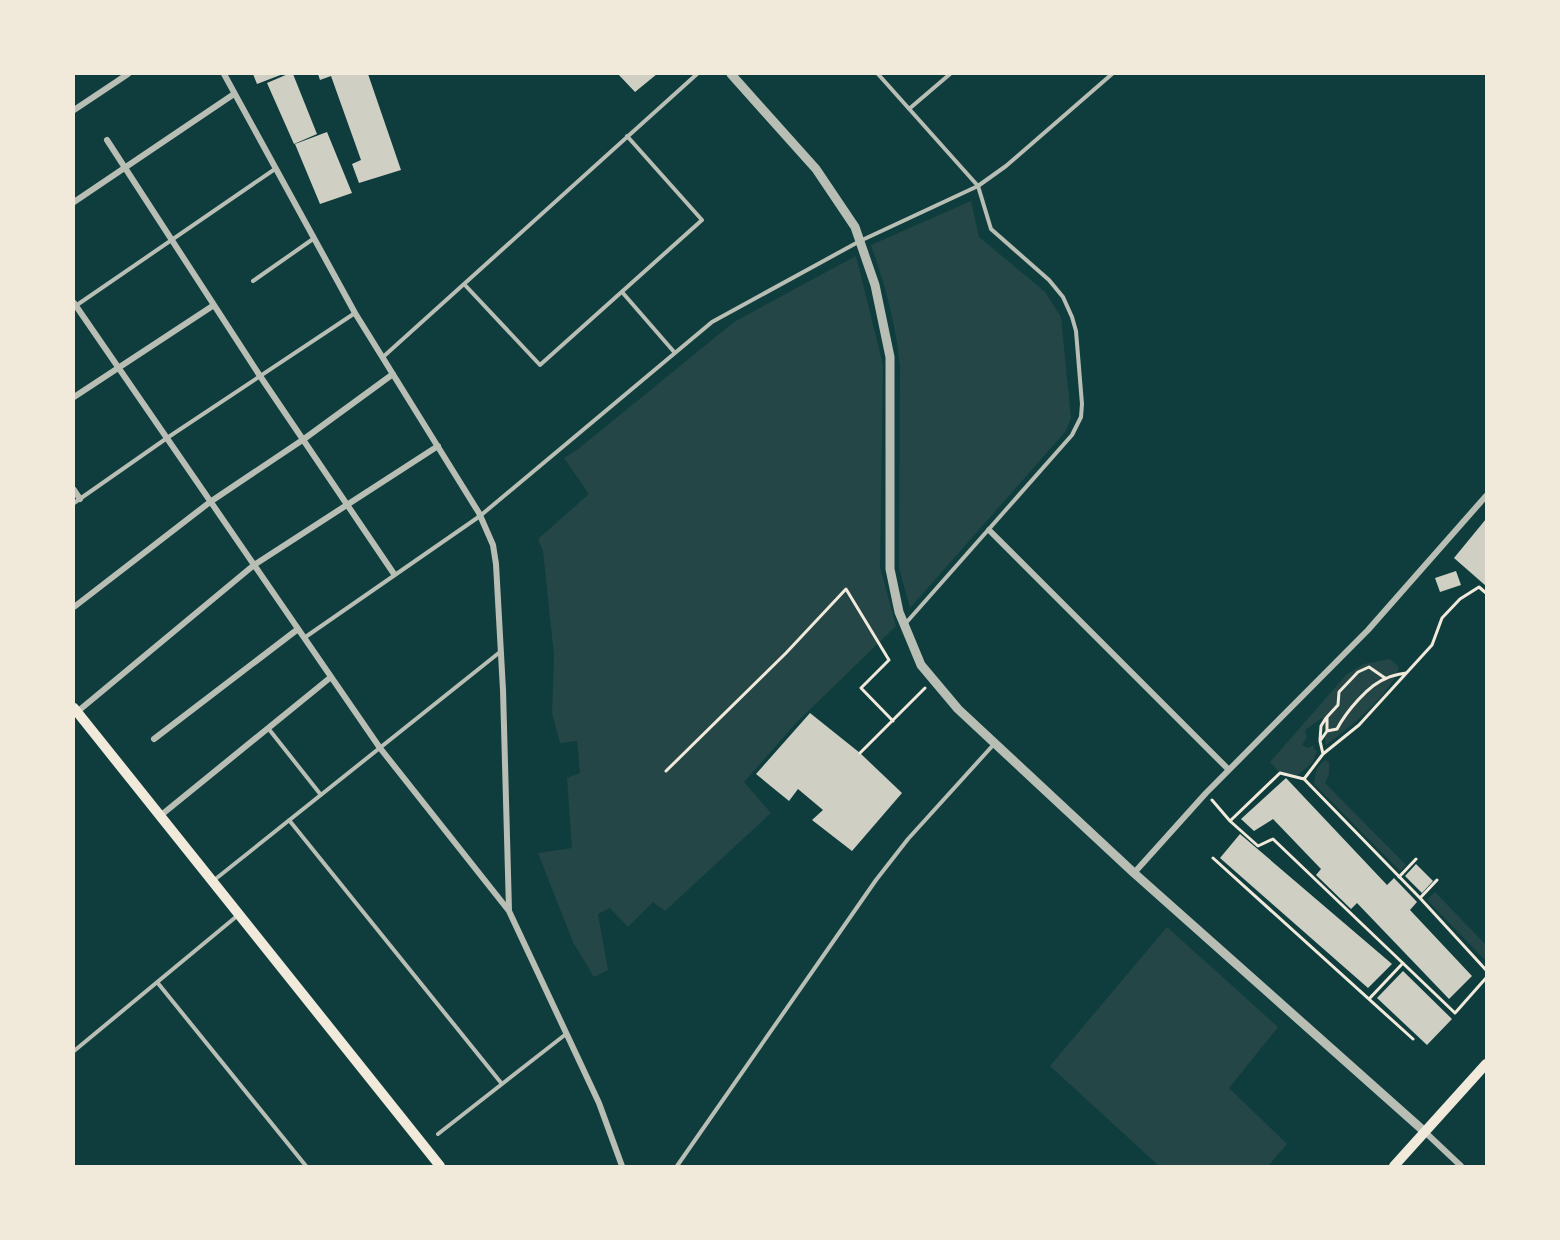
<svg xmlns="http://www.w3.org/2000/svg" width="1560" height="1240" font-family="'Exo 2',sans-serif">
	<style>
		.green { fill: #244646 }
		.building { fill: #cfcfc3 }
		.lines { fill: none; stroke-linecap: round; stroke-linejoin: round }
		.path { stroke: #f1e9da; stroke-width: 3 }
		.service { stroke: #b8beb3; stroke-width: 4 }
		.minor { stroke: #b8beb3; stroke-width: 6 }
		.tertiary { stroke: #b8beb3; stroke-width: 9 }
		.secondary { stroke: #f1e9da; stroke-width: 10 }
	</style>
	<rect width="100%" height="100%" fill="#0f3d3e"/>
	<path class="green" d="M971,201l8,36 66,55 16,25 10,101 -6,14 -155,176 -11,-40 1,-202c-4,-41 -15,-82 -29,-121z
		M856,256l27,109 -3,202 16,59 -99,96 -53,60 27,31 -106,98 -12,-9 -25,25 -18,-19 -12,6 10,56 -14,7 -21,-35 -35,-89 34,-5 -5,-70 13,-5 -3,-32 -17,2 -8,-30 2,-58 -11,-104 -5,-12 51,-45 -25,-36 13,-8 157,-128z
		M1390,659l9,8c-7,27 -51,62 -73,78l-4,-27 -17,12 2,7 -5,8 6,3 7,-3 -2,4 4,2 -4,11 -15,13 -18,-2 -10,-11 77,-88 17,-10z
		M1325,760l4,2v12l-4,9 81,82 -6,6 -86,-87c1,-11 2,-17 11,-24z
		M1435,892l51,53v16l-59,-61z
		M1167,927l111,100 -49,61 58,56 -19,22h-109l-109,-100z"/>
	<path class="building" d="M253,74h30l-26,10z
		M288,74h5l24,60 -23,10 -27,-61z
		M318,74h50l33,96 -42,13 -7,-19 9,-4 -30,-84 -11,4z
		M618,74h39l-22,18z
		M327,132l25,61 -32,11 -25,-60z
		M1486,519v67l-32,-28z
		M1456,571l5,14 -21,7 -5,-14z
		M810,713l50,40 42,40 -50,58 -40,-31 11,-10 -25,-21 -9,12 -33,-27z
		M1286,778l101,107 7,-7 23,24 -7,8 62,66 -23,23 -92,-96 -6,6 -35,-34 5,-6 -48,-50 -19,12 -13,-12z
		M1240,834l152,130 -24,24 -148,-130z
		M1416,864l17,17 -11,12 -17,-17z
		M1403,971l49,48 -25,26 -50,-47z"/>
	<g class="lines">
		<path class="path" d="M1327,731v-14l11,-12 1,-13 19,-20 11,-5 16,11
			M1320,740l1,-14 5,-8
			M860,753l65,-65
			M1323,754l-3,-13 7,-10 10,-2c9,-17 32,-45 50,-51 6,-3 13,-4 19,-5
			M666,771l120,-118 60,-64 43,71 -28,28 32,33
			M1304,779l19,-25 36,-29 73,-80 10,-27 18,-19 19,-12 7,6
			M1212,800l18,21 50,-48 24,6 116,119 66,72
			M1230,821l28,25 15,-7 182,174 31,-35
			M1213,858l200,181
			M1399,877l17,-18
			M1420,898l17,-18
			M1369,999l34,-36"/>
		<path class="service" d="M878,74l100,112 13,43 58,51 14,17 9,20 4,14 6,73 -1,13 -9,18 -167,189
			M909,109l41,-35
			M253,281l60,-42
			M464,284l76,81 162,-145 -75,-84
			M622,292l53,61
			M74,307l201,-138
			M383,357l314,-283
			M74,503l93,-65 188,-125
			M304,638l176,-122 232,-194 148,-81 118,-55 28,-20 106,-92
			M268,728l53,67
			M289,820l213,264
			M213,881l287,-229
			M157,982l149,184
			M74,1051l163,-135
			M438,1134l128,-100
			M677,1166l199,-286 32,-41 87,-96"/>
		<path class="minor" d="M224,74l131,239 124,200 14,32 3,19 7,126 6,220
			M74,110l54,-36
			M107,140l153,236 134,198
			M74,202l160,-108
			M74,303l306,445 129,163 90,192 23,63
			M74,397l140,-92
			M74,490l6,9
			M989,530l240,240
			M74,607l136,-105 94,-63 89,-65
			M77,712l177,-147 184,-119
			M154,739l144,-110
			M160,816l171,-139
			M1134,873l72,-80 162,-163 118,-134
			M1425,1132l36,34"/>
		<path class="tertiary" d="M731,74l85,95 39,58 20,58 15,72v212l9,43 22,53 37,44 176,164 291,259"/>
		<path class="secondary" d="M74,708l366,458
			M1394,1166l92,-102"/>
	</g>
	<rect width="1560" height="1240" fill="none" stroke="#f1e9da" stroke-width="150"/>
</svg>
